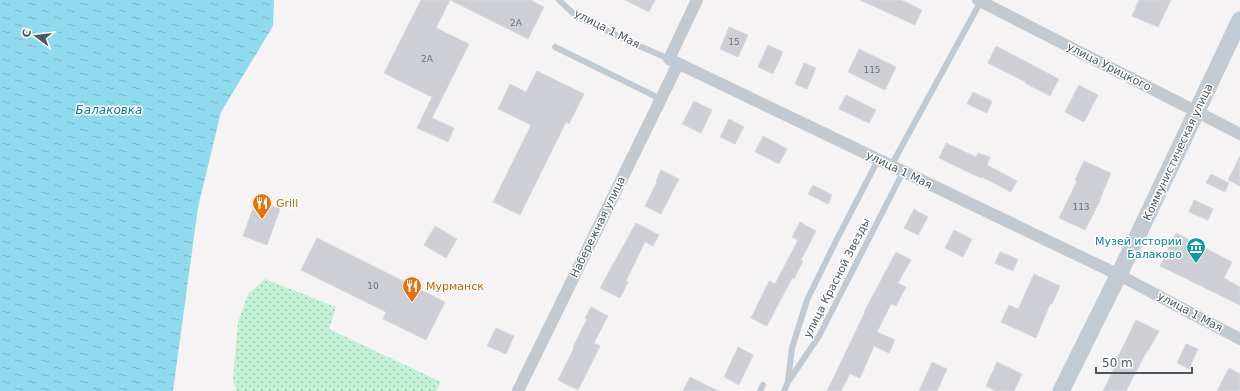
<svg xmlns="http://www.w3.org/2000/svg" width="1240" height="391" font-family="'DejaVu Sans',sans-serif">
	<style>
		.park { fill: url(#park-dots) }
		.water { fill: url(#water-ripples) }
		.building { fill: #cdcfd5; stroke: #d7d9de }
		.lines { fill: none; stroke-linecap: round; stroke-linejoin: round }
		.service { stroke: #c1cad2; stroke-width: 6 }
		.minor { stroke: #c1cad2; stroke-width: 12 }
		.secondary { stroke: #c1cbd6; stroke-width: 17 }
		.labels { text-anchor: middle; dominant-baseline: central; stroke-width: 3; stroke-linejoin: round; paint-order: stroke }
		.number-label { font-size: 9px; fill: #6b747e }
		.street-label { font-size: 11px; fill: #4a5661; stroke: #fff }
		.food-label { font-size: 11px; fill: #c56008; stroke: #fff; text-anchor: start }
		.culture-label { font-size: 11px; fill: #0d838f; stroke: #fff; text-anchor: end }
		.water-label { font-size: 12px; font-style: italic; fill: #0c7c9b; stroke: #fff }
	</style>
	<defs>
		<pattern id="park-dots" width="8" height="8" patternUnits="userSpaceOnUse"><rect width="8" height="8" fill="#c3f1d5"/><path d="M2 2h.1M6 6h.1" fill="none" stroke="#a0c6b0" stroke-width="1.8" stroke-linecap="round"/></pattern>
		<pattern id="water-ripples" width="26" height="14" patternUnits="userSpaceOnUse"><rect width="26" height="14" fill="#90daee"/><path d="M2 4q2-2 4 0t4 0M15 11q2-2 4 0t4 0" fill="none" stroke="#78b4c4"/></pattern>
	</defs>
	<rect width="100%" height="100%" fill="#f5f3f3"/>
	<path class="park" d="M265,279l71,28 -7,22 112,53 -5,9h-200l-3,-11 5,-58 10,-28z"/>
	<path class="water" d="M0,0h274l-1,26 -52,86 -23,95 -25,184h-173z"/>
	<path class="building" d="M421,0h109l14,7 -16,32 -78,-39 -14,28 33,16 -37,74 22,10 -6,14 -31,-14 15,-31 -48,-24z
		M625,0h30l-6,12z
		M860,0h41l21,10 -7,15z
		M1139,0h32l-13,27 -26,-11z
		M729,27l19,8 -10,22 -18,-8z
		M768,45l15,7 -10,22 -15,-7z
		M996,46l63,33 -9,17 -25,-13 1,-1 -38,-19z
		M859,49l37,18 -11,23 -37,-18z
		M804,63l12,5 -9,21 -12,-5z
		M537,71l47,23 -15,30 -3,-2 -46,93 -27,-13 38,-77 -33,-16 12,-25 16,8z
		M1079,85l19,10 -14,27 -19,-10z
		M973,92l19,9 -5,12 -20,-9z
		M846,95l30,15 -7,13 -30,-14z
		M694,101l18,9 -11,23 -19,-9z
		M729,119l15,8 -9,17 -15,-7z
		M763,136l24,13 -8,15 -24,-12z
		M946,143l30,14 2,-4 12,4 -3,8 30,16 -6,11 -29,-15 -1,1 -11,-5 -31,-15z
		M1240,156v30l-12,-6z
		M1084,161l27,12 -11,26h1l-16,31 -26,-12 18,-37 -2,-1z
		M661,170l18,9 -18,35 -16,-8 12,-24 -1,-1z
		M1211,174l18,9 -4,9 -19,-9z
		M813,185l19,10 -4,9 -20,-10z
		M256,200l24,9 -13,36 -24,-9z
		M1194,200l19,9 -5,11 -19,-8z
		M914,209l14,8 -10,18 -14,-7z
		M800,222l16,9 -15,29 2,1 -9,18 -2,-1 -25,48 -16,-8 18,-37 6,3 23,-44 -6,-3z
		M636,223l23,12 -6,11 -8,-4 -19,39 2,1 -8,16 -20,-10z
		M435,226l22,13 -11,19 -22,-13z
		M954,230l18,9 -9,18 -18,-9z
		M1176,233l56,29 -8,16 16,9v18l-80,-39z
		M317,238l128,64 -19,38 -43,-21 3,-7 -85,-42z
		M896,252l15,8 -13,23 8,4 -10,19 -5,-2 -14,28 18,8 -6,13 -15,-7 -14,32 -10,-4 -9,17h-14l38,-79h-1z
		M1000,252l18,7 -5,12 -18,-8z
		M1034,274l26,12 -8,18h-2l-14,34 -35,-16 8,-17 9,4z
		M591,307l17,9 -14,27 6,3 -22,44 -20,-10 16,-32 -1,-1 14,-28 -2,-1z
		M1136,320l23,11 -11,20h-1l-21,40h-23l11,-22h-2z
		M496,328l18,8 -8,18 -19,-8z
		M1186,344l12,5 -9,20 -12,-6z
		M738,347l15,8 -14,30 -15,-8z
		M932,362l15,7 -10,22h-18z
		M997,362l25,12 -8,17h-18l-10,-5z
		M1229,368l11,6v17h-23z
		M690,377l28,14h-35z"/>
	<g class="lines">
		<path class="service" d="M559,0l17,16 61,29 32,14
			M555,47l106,52
			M891,166l90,-165
			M788,381l4,-33 15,-48 30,-61 41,-79
			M760,391l3,-6
			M784,391l4,-9 31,-46 84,-164"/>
		<path class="minor" d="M697,0l-28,59 450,216 121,64
			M978,0l262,134
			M518,391l160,-327"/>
		<path class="secondary" d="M1061,391l68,-137 111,-234"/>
	</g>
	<defs>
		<symbol id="restaurant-pin" viewBox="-11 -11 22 30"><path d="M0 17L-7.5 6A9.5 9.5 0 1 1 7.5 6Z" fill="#e8710a" stroke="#fff"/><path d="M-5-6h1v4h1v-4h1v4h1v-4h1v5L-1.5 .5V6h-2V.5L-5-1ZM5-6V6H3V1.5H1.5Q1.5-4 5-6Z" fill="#fff"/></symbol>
		<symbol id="museum-pin" viewBox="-11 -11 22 30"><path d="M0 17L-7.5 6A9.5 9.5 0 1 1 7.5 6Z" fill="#0f9aa8" stroke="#fff"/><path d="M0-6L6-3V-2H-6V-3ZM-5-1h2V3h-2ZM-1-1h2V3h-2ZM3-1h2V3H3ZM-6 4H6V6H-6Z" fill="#fff"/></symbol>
	</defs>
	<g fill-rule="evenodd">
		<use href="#restaurant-pin" x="251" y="192" width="22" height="30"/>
		<use href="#museum-pin" x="1185" y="236" width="22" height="30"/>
		<use href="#restaurant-pin" x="401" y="275" width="22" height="30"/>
	</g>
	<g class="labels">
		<g class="number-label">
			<text x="516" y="23">2А</text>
			<text x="734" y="42">15</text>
			<text x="427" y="59">2А</text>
			<text x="872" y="70">115</text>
			<text x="1081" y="207">113</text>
			<text x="373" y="286">10</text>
		</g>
		<g class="street-label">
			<text transform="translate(607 29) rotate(27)">улица 1 Мая</text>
			<text transform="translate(1109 67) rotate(27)">улица Урицкого</text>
			<text transform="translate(1178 152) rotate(-65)">Коммунистическая улица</text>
			<text transform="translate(899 170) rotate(26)">улица 1 Мая</text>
			<text transform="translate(598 227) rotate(-64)">Набережная улица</text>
			<text transform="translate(837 278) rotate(-63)">улица Красной Звезды</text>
			<text transform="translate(1190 312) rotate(28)">улица 1 Мая</text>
		</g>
		<g class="food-label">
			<text x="276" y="203">Grill</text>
			<text x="426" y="286">Мурманск</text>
		</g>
		<g class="culture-label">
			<text x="1182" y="241">Музей истории<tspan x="1182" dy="13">Балаково</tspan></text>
		</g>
		<g class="water-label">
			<text x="109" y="110">Балаковка</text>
		</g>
	</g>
	<g transform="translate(36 36) rotate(285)" stroke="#ffffff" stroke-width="3" paint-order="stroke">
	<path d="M0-3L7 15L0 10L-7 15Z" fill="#4a5661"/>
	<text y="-6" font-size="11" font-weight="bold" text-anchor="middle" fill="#4a5661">С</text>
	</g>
	<path d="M1096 367v6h96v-6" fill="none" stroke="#4a5661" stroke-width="2"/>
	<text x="1102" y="367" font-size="12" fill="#4a5661" stroke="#ffffff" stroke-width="3" paint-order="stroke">50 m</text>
</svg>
